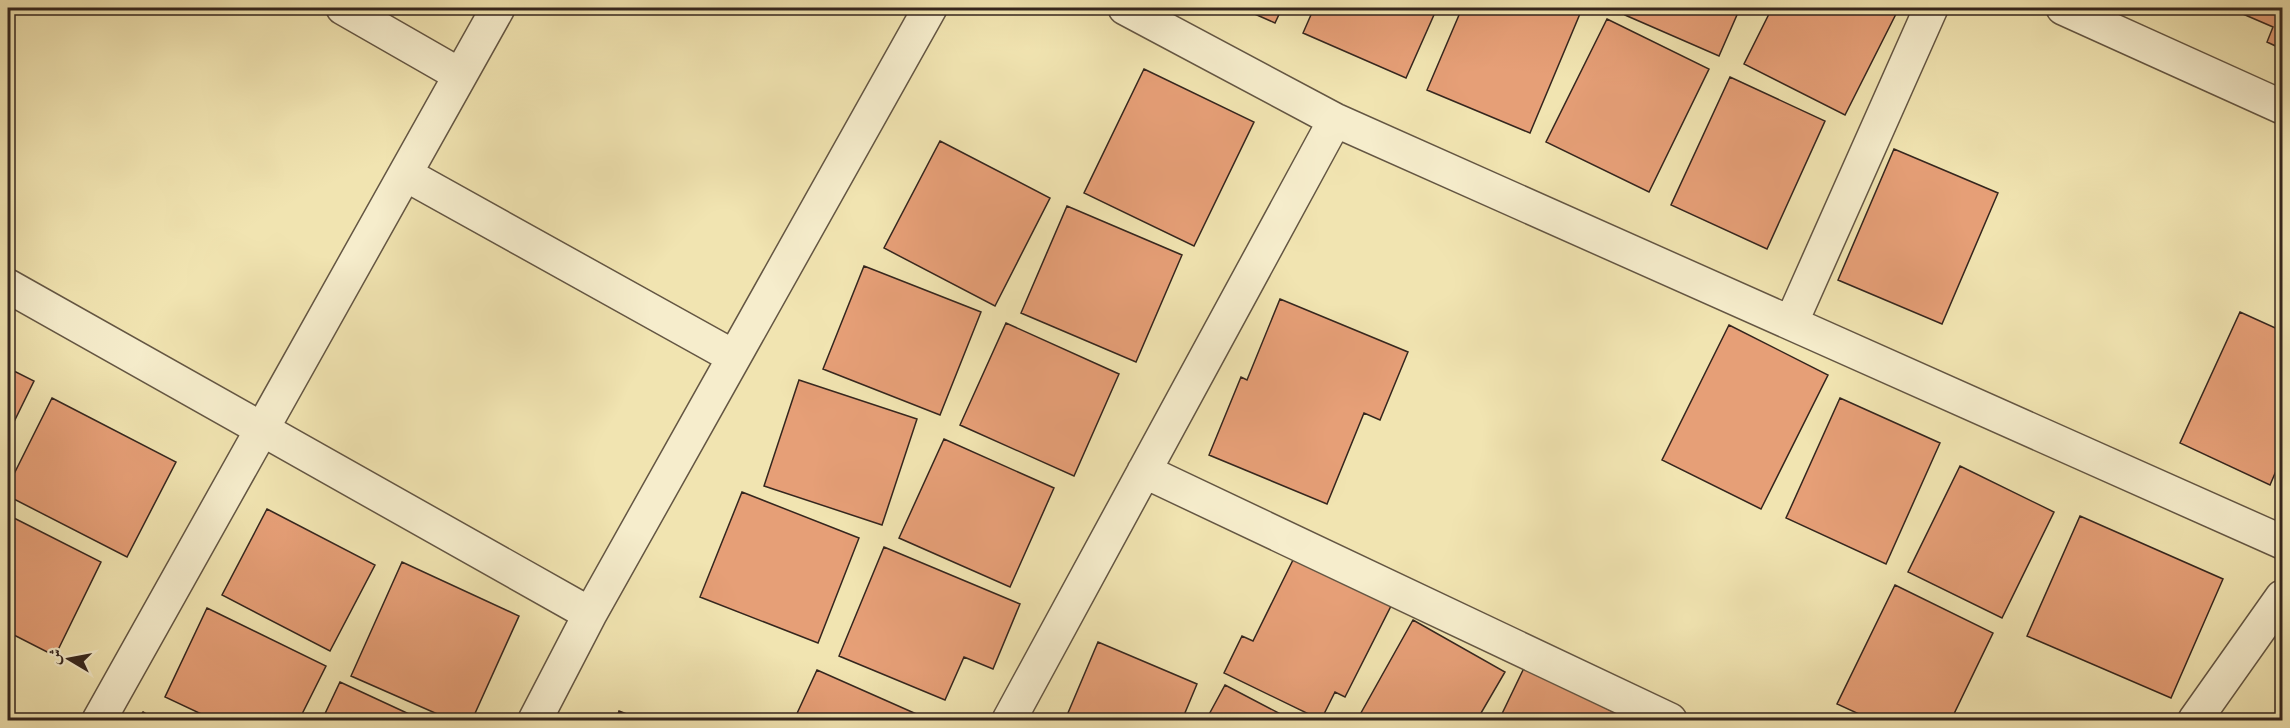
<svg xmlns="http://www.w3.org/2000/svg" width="2290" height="728" font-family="'EB Garamond',Amiri,serif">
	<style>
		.building { fill: #e69f77; stroke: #35261e; stroke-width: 1.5 }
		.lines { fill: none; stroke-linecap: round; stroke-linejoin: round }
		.minor-casing { stroke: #645643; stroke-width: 36 }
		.minor { stroke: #f6edcc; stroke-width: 33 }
	</style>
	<rect width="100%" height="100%" fill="#f1e4b1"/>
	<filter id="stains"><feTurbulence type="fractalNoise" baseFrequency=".00333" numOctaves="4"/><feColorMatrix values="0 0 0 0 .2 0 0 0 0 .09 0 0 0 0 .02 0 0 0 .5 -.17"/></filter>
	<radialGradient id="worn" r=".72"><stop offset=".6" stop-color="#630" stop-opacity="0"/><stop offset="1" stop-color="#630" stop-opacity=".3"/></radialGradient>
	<path class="building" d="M1241,8h41l-7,15z
		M1314,8h123l-31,70 -103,-45z
		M1462,8l120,1 -52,124 -103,-43z
		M1628,8h112l-21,48 -94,-41z
		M1772,8h127l-54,107 -101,-51z
		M2229,8h53v41l-15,-7 6,-15z
		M1607,19l102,50 -60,123 -103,-50z
		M1144,69l110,53 -60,124 -110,-53z
		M1730,77l95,44 -58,128 -96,-44z
		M940,141l110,57 -55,108 -111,-58z
		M1894,149l104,44 -56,131 -104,-44z
		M1067,206l115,49 -46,107 -115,-49z
		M864,266l117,46 -41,103 -117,-46z
		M1280,299l128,53 -28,68 -16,-7 -37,91 -118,-49 32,-78 6,3z
		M2240,312l42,19v126l-12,28 -90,-42z
		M1006,323l113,51 -45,102 -114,-51z
		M1729,325l99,50 -67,134 -99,-49z
		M8,368l26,13 -26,53z
		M799,380l118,39 -35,106 -118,-39z
		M52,398l124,64 -49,95 -119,-61v-10z
		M1840,398l100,45 -54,121 -100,-46z
		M944,439l110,49 -44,99 -111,-49z
		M1960,466l94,46 -52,106 -94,-46z
		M742,492l117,46 -41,105 -118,-46z
		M267,509l108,56 -45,86 -108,-56z
		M8,515l93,47 -46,94 -47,-24z
		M2080,516l143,63 -52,119 -144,-62z
		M884,547l136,57 -27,65 -29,-12 -19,43 -106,-44z
		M1294,558l97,48 -46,91 -10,-5 -14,28 -97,-47 18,-37 11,5z
		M402,562l117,54 -47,104h-21l-100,-44z
		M1895,585l98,48 -42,87h-79l-35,-16z
		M207,608l119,58 -27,54h-85l-49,-23z
		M1413,620l92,52 -28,48h-120z
		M1098,642l99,42 -15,36h-117z
		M1524,668l98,48 -2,4h-121z
		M817,670l113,50h-136z
		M340,682l82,38h-100z
		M1225,685l67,35h-86z
		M619,711l23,9h-26z
		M143,712l13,8h-19z"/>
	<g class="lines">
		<defs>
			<path id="minor" d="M343,8l117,67
				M1125,8l210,112 947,422
				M2063,8l219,99
				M405,174l329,183
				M8,286l582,328
				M1791,323l140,-315
				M1144,471l526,249
				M99,720l399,-712
				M535,720l55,-106 340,-606
				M1009,720l326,-600
				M2195,720l87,-123"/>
		</defs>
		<use href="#minor" class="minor-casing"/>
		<use href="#minor" class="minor"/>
	</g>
	<rect width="2290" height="728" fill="none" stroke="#f1e4b1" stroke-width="30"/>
	<rect x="9" y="9" width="2272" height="710" fill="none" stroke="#35261e" stroke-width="3"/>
	<rect x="15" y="15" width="2260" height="698" fill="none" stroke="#35261e" stroke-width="1.5"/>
	<g transform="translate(69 659) rotate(280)" stroke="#f6edcc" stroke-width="4.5" paint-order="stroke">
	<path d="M0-4.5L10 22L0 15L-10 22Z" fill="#35261e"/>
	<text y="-9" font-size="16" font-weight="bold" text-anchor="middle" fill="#35261e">ش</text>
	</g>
	<rect width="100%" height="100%" filter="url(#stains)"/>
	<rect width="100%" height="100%" fill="url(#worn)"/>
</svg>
